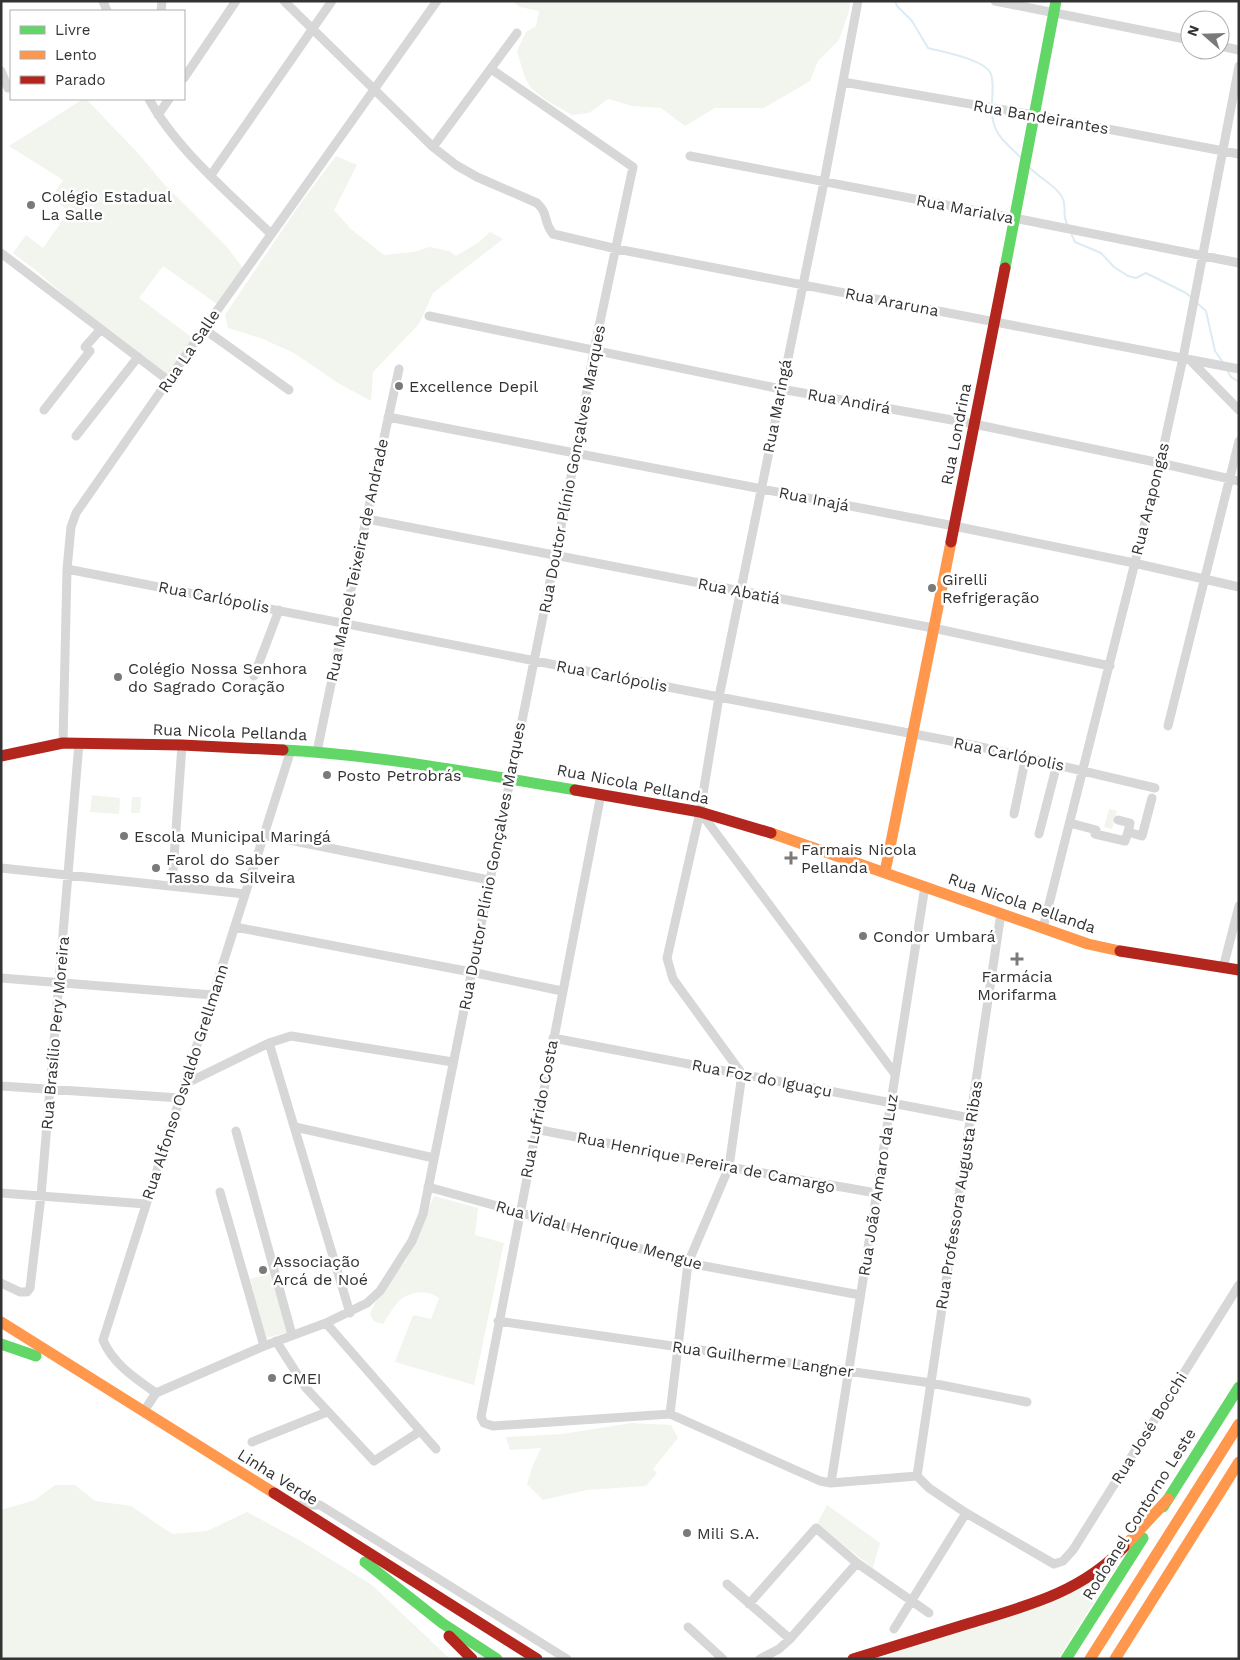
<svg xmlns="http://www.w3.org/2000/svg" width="1240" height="1660" font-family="'Work Sans',sans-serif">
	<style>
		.green { fill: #f1f5ed }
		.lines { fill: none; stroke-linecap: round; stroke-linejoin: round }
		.stream { stroke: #ddebf3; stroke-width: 2 }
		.street { stroke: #d7d7d7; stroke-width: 9 }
		.fast { stroke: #63d668; stroke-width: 11 }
		.slow { stroke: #ff974d; stroke-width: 11 }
		.jam { stroke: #b3261e; stroke-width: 11 }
		.poi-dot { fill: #7a7a7a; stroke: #fff; stroke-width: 2 }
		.labels { text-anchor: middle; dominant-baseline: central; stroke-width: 5; stroke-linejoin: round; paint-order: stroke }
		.street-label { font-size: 16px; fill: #333; stroke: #fff }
		.poi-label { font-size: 16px; fill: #333; stroke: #fff; text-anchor: start }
	</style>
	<rect width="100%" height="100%" fill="#fff"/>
	<path class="green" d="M512,1h338l-1,10 -10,29 -21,21 -8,20 -46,27h-49l-30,18 -24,-18 -29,-2 -24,-7 -19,14 -17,2 -26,-15 -15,-12 -6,-10 -8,-27 9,-19 10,-6 3,-15 -19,-4z
		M83,99h3l51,53 27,32 62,62 17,22 -26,36 -54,-38 -24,32 55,41 -27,36 -91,-69 -38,-34 -25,-19 13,-18 17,13 26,-37 -18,-13 12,-18 -54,-34z
		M336,156l21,9 -23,45 17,19 33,26 30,-3 15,-5 20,4 7,5 22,-13 12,-11 13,7 -70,54 -14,31 -46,48 -2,29 -33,-18 -44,-30 -31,-14 -35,-11 -3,-13 75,-111z
		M92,795l28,3 -1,16 -29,-2z
		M132,797h9l-1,16h-9z
		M1109,809l8,2 -5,18 -8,-2z
		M434,1196l44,12 -3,27 29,8 -30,142 -79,-23 18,-47 18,4 8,-21c-12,-9 -29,-7 -40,3 -6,6 -11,16 -16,23l-9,-3 -4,-7 10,-21 26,-32z
		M272,1273l16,59 -22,6 -16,-59z
		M631,1423l40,2 7,13 -25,31 4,4 -11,13 -59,4 -44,10 -16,-16 6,-19 8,-17 -31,2 -4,-13 57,-3z
		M55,1485h20l20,16 36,5 41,28 35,-3 40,-19 54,29 71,44 78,74h-449v-149l34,-10z
		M827,1505l53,38 -7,25 -56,-44z
		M1116,1567l-58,92h-179z"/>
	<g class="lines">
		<path class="stream" d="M895,1l2,5 15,15 16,27c14,4 57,11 63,26 3,9 1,21 1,31
			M992,112c1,24 14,30 30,47
			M1030,168c8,9 28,19 32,29 6,11 -1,15 5,27
			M1071,233l4,9 26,11 13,14 14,9 8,2 10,-5 40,20 6,5
			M1197,303l9,8 9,40 7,10
			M1227,370l4,7 8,5"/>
		<path class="street" d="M103,1l4,10
			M284,1l149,146 23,18 21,12 60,26c12,11 6,19 16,31l64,15 622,120
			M995,1l195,39
			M161,11l1,-10
			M1220,46l19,4
			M1,71l7,17
			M184,78l52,-77
			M843,82l191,33 205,39
			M149,99c27,50 81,95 122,135
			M158,115l11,-16
			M433,147l84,-114
			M690,156l324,62 225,45
			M211,175l121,-174
			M1,253l168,128
			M429,316l352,73 193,35 186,39 79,18
			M204,329l85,61
			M1191,361l48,49
			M44,410l46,-59 -5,-4 16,-18
			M388,417l566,109 180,37 105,24
			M76,436l62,-79
			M367,519l566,109 177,38
			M67,569l652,128 258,49 178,42
			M254,676l25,-66
			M1168,726l71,-285
			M63,743l4,-174 4,-42 5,-14 128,-184 233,-328
			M317,752c26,-128 54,-255 82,-383
			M601,794l-120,623 3,6 9,3 177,-12 150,67 11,2 86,-7
			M701,813l194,261
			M1014,814l12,-58
			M1118,820l12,3 -2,9
			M1070,823l26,7 -1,4 30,7 3,-9 14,4 10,-38
			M1039,834l18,-70
			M264,835l225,45
			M1,868l244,26
			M172,886l10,-141
			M235,927l236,45 91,19
			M1043,928l117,-465 23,-105 56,-292
			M1223,968l16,-62
			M1,978l212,17
			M553,1038l417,80
			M269,1043l81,270
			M185,1084l84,-41 22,-7 162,26
			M1,1086l179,12
			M295,1127l139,31
			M535,1129l194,38 147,26
			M236,1131l56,204
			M428,1187l91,25 169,51 172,32
			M220,1192l44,154
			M1,1193l145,11
			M1,1283l19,9h7l3,-4 11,-92 38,-453
			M498,1321l433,62 96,19
			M326,1323l110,126
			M276,1341l30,47 68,73 45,-29
			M156,1393c-20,-14 -44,-30 -53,-53l188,-590
			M144,1411l12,-18 108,-47 62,-23 41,-20 13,-12 32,-50 11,-27 153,-762 18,-102 39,-183 -142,-98
			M670,1414l18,-151 41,-96 13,-93 -69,-95 -6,-21 33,-146 19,-115 105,-515 34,-181
			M252,1442l75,-30
			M917,1476l84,-563
			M917,1476l12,12 37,25 88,51 9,-3 10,-11 166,-265
			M831,1483l94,-597
			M296,1505h24l247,154
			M727,1584l63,55
			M749,1604l67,-76 41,35 72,50
			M688,1627l35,32
			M894,1629l72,-116
			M760,1659l19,-10 11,-10 67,-76"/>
		<path class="fast" d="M1005,268l51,-267
			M283,750c98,5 195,24 292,40
			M1,1344l35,12
			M1163,1507l76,-120
			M365,1562l77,61 55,36
			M1066,1659l77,-121"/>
		<path class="slow" d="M771,833l317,111 32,7
			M885,872l66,-330
			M1,1322l273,171
			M1124,1547l44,-48
			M1090,1659l149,-235
			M1115,1659l124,-197"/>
		<path class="jam" d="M951,542l54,-274
			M1,756l62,-13 119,2 101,5
			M575,790l125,22 71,21
			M1120,951l119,19
			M274,1493l263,166
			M449,1636l23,23
			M853,1659c39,-12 78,-24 117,-36 57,-17 112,-31 154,-76"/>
	</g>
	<g class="poi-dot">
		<circle cx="31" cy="205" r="5"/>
		<circle cx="399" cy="386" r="5"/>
		<circle cx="932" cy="588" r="5"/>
		<circle cx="118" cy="677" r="5"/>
		<circle cx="327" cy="775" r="5"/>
		<circle cx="124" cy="836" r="5"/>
		<path d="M788.5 850.5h5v5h5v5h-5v5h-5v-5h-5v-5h5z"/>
		<circle cx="156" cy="868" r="5"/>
		<circle cx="863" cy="936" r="5"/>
		<path d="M1014.5 951.5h5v5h5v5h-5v5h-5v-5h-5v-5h5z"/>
		<circle cx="263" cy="1270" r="5"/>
		<circle cx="272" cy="1378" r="5"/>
		<circle cx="687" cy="1533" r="5"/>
	</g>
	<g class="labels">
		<g class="street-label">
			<text transform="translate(1041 117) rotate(10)">Rua Bandeirantes</text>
			<text transform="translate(965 209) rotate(11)">Rua Marialva</text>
			<text transform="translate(892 302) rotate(11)">Rua Araruna</text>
			<text transform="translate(189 351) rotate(-56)">Rua La Salle</text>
			<text transform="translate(849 401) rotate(10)">Rua Andirá</text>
			<text transform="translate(777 406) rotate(-79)">Rua Maringá</text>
			<text transform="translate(956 434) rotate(-79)">Rua Londrina</text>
			<text transform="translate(572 469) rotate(-79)">Rua Doutor Plínio Gonçalves Marques</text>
			<text transform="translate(814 499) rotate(11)">Rua Inajá</text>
			<text transform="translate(1150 499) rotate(-76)">Rua Arapongas</text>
			<text transform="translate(357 560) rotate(-78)">Rua Manoel Teixeira de Andrade</text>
			<text transform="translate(739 591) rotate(11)">Rua Abatiá</text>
			<text transform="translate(214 597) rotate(11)">Rua Carlópolis</text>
			<text transform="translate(612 676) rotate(11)">Rua Carlópolis</text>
			<text transform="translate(230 732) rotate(2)">Rua Nicola Pellanda</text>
			<text transform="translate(1009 754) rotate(12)">Rua Carlópolis</text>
			<text transform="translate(633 784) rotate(11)">Rua Nicola Pellanda</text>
			<text transform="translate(492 866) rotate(-79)">Rua Doutor Plínio Gonçalves Marques</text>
			<text transform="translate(1022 903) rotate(19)">Rua Nicola Pellanda</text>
			<text transform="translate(55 1033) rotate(-85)">Rua Brasílio Pery Moreira</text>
			<text transform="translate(762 1078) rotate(11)">Rua Foz do Iguaçu</text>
			<text transform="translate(185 1082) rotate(-72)">Rua Alfonso Osvaldo Grellmann</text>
			<text transform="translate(539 1109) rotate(-79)">Rua Lufrido Costa</text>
			<text transform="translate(706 1162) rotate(11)">Rua Henrique Pereira de Camargo</text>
			<text transform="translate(878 1185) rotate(-81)">Rua João Amaro da Luz</text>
			<text transform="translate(959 1195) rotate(-81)">Rua Professora Augusta Ribas</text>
			<text transform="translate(599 1235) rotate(16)">Rua Vidal Henrique Mengue</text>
			<text transform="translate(763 1359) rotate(8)">Rua Guilherme Langner</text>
			<text transform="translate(1149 1428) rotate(-58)">Rua José Bocchi</text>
			<text transform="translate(278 1477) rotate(32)">Linha Verde</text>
			<text transform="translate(1139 1514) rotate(-58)">Rodoanel Contorno Leste</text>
		</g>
		<g class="poi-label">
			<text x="41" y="196">Colégio Estadual<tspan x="41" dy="18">La Salle</tspan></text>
			<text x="409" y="386">Excellence Depil</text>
			<text x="942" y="579">Girelli<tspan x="942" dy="18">Refrigeração</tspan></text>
			<text x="128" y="668">Colégio Nossa Senhora<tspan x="128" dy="18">do Sagrado Coração</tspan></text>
			<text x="337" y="775">Posto Petrobrás</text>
			<text x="134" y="836">Escola Municipal Maringá</text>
			<text x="801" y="849">Farmais Nicola<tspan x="801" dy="18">Pellanda</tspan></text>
			<text x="166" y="859">Farol do Saber<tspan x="166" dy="18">Tasso da Silveira</tspan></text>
			<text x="873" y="936">Condor Umbará</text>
			<text x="1017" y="976" text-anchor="middle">Farmácia<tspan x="1017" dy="18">Morifarma</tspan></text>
			<text x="273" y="1261">Associação<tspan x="273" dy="18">Arcá de Noé</tspan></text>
			<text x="282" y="1378">CMEI</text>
			<text x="697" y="1533">Mili S.A.</text>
		</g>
	</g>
	<rect width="1240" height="1660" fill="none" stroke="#333333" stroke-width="5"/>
	<rect x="10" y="10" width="175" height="90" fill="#ffffff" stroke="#adadad"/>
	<rect x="20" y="26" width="25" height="8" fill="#63d668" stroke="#adadad"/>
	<text x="55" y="35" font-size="15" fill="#333333">Livre</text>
	<rect x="20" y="51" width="25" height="8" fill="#ff974d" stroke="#adadad"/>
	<text x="55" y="60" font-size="15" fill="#333333">Lento</text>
	<rect x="20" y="76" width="25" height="8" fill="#b3261e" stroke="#adadad"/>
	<text x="55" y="85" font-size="15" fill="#333333">Parado</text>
	<g transform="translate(1205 35) rotate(290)"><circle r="24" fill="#ffffff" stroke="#adadad"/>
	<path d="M0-4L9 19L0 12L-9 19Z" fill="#7a7a7a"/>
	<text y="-8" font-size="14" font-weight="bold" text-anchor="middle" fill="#333333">N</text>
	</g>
</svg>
